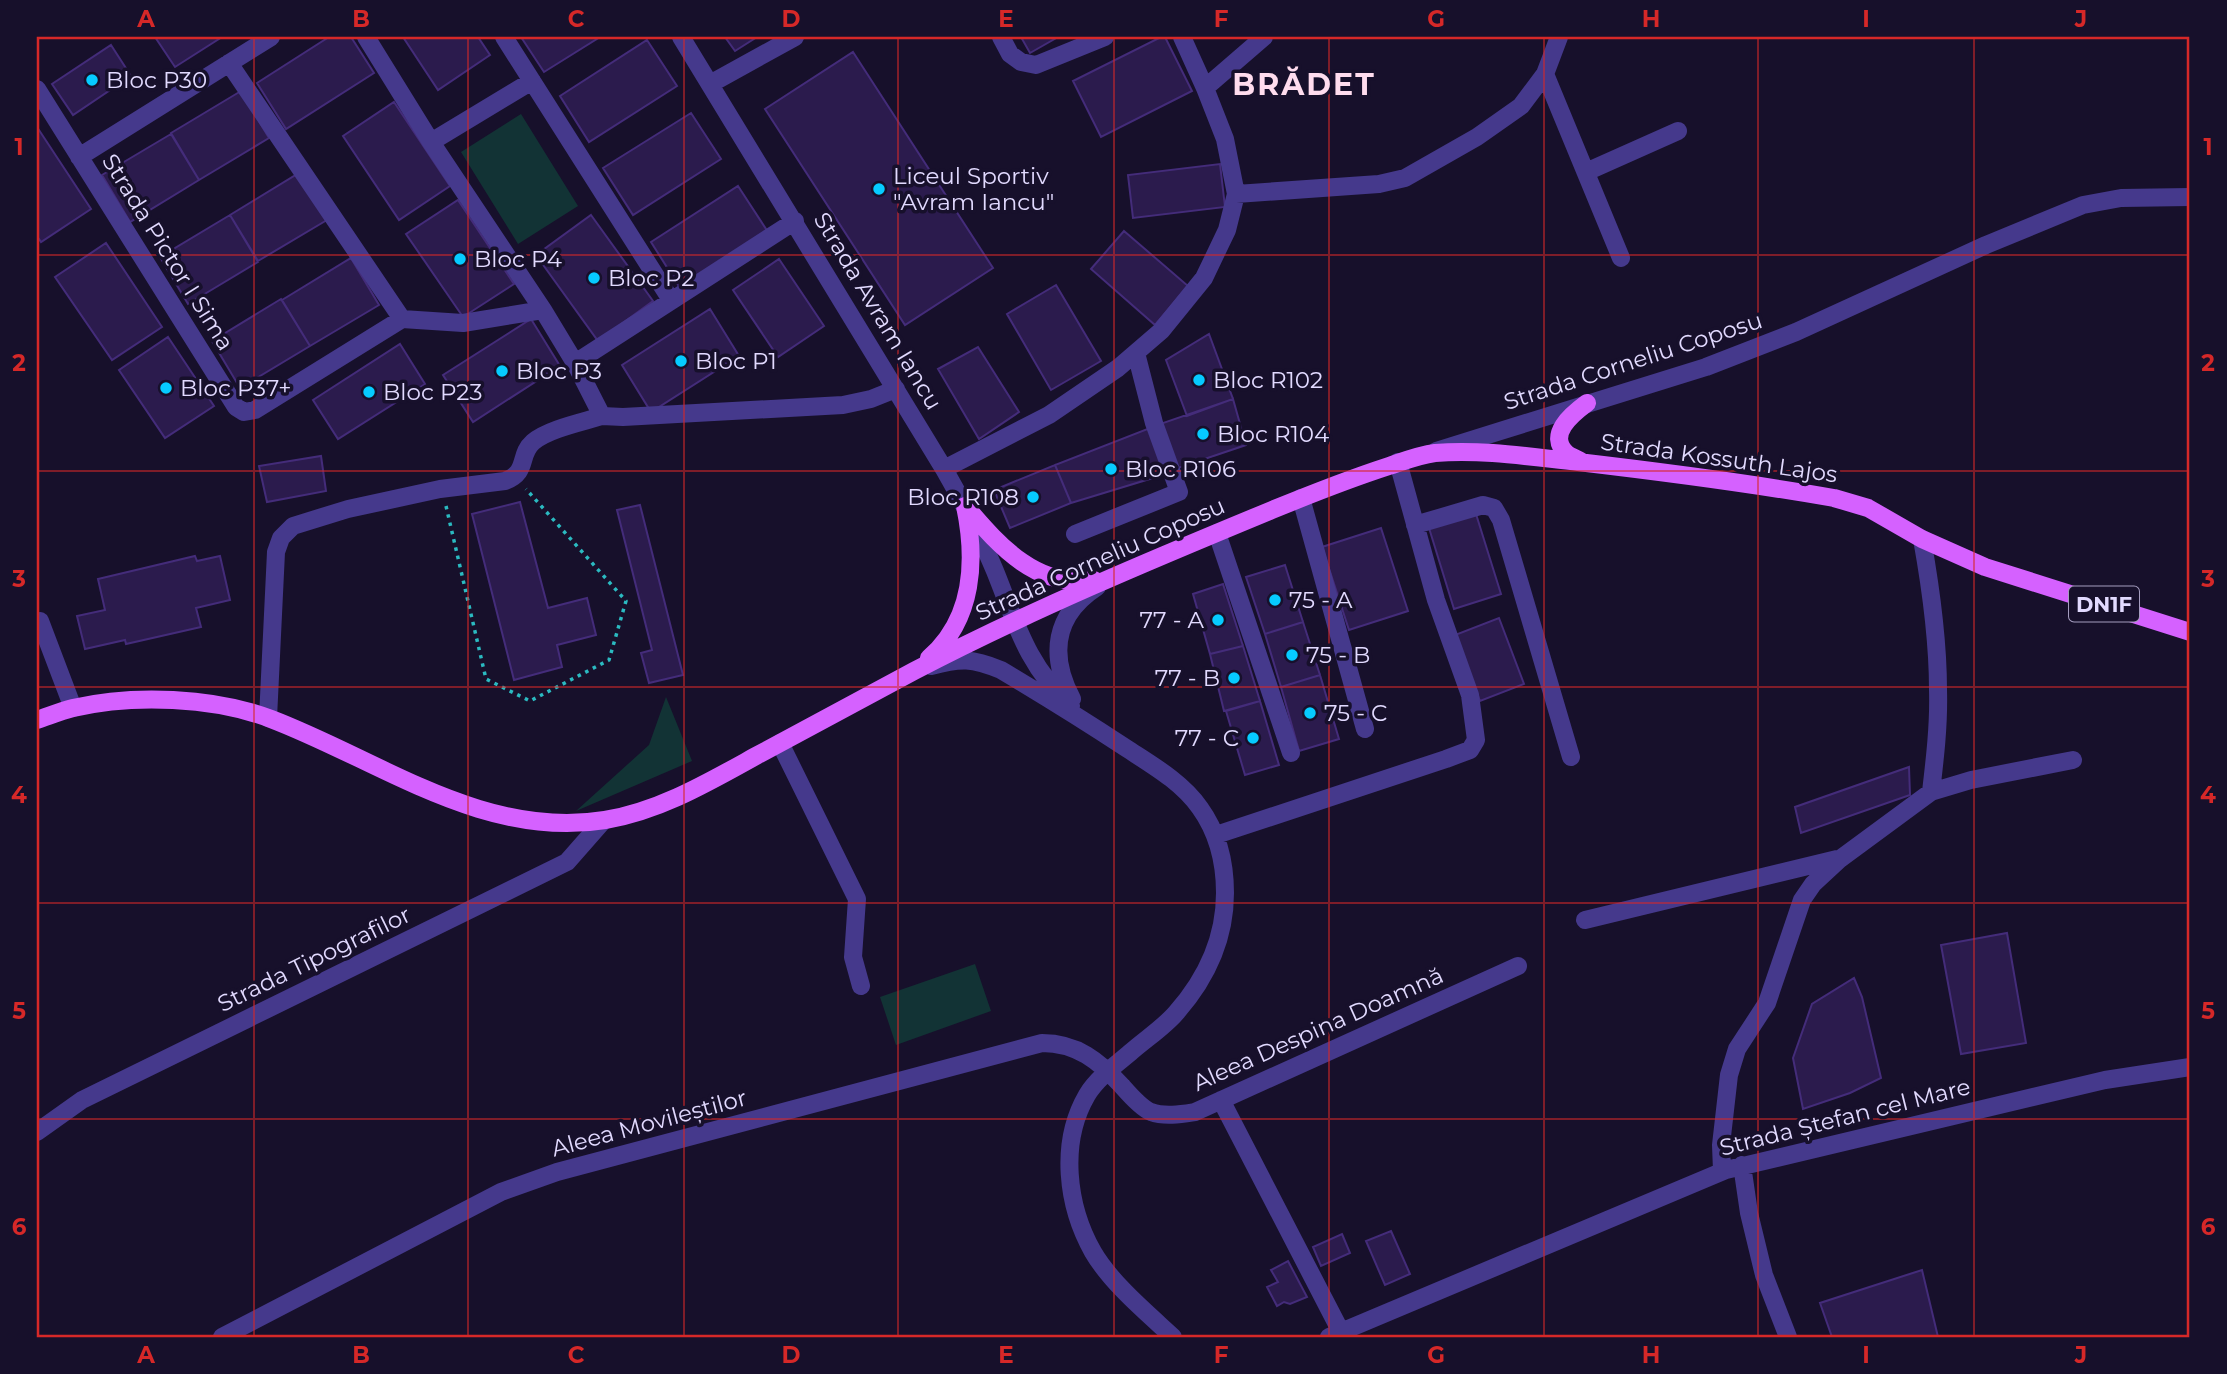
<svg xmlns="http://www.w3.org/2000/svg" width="2227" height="1374" font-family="Montserrat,sans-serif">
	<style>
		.green { fill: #123335 }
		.building { fill: #2b1b4d; stroke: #442c7a; stroke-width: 2 }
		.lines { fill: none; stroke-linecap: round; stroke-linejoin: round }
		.path { stroke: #2bbac1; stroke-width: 3.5; stroke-dasharray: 3.5 5; stroke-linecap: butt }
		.minor { stroke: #45398c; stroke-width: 18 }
		.major { stroke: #d561ff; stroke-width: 18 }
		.grid { fill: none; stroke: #d62828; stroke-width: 2; stroke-opacity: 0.55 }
		.poi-dot { fill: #06cbff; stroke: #17102b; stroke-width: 2.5 }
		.labels { text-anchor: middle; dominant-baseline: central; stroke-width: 7; stroke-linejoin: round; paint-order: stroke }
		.shield { fill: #17102b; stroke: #a59dbf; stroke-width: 2 }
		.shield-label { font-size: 21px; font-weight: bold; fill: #e2daff }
		.poi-label { font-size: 23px; fill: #e2daff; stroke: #17102b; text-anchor: start }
		.street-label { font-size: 23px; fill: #e2daff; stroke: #17102b }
		.district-label { font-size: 30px; font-weight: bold; letter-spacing: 2px; fill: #ffdcee; stroke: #17102b }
		.neatline { fill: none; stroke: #d62828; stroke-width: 2.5 }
		.grid-label { font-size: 23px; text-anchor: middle; font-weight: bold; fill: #d62828 }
	</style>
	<rect width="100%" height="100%" fill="#17102b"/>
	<path class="green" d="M521,114l57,92 -60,38 -57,-92z
		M666,697l26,64 -116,50 73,-66z
		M975,964l16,47 -95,34 -16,-48z"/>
	<path class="building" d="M155,37h67l-47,30z
		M329,37h22l23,36 -88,56 -29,-46z
		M403,37h75l12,18 -52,35z
		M521,37h79l-56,35z
		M725,37h32l-22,14z
		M1021,37h37l-28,16z
		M1161,37h4l27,54 -91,46 -28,-56z
		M647,40l30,46 -88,56 -29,-46z
		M111,45l20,31 -58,39 -21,-31z
		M853,52l140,216 -88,57 -140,-216z
		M241,91l28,47 -70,42 -28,-47z
		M394,102l56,84 -51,34 -56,-84z
		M691,113l30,46 -88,56 -30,-47z
		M37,127l54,82 -50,33 -4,-6z
		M171,134l28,46 -69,42 -28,-47z
		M1220,164l5,43 -92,11 -5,-43z
		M299,173l28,47 -69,41 -28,-46z
		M738,186l30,46 -88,56 -29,-46z
		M458,200l56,84 -51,33 -57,-83z
		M230,215l28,47 -70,42 -28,-47z
		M591,215l62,86 -55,40 -62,-86z
		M1124,231l64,55 -33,39 -64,-56z
		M106,243l56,84 -50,33 -57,-83z
		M351,258l28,47 -69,41 -28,-46z
		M779,259l45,67 -46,31 -45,-67z
		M1056,285l45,76 -50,29 -44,-76z
		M281,299l29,47 -70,42 -28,-47z
		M710,309l29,47 -88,56 -29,-47z
		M531,319l29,47 -87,56 -30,-47z
		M1209,334l24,65 -46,17 -21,-56z
		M168,337l46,69 -49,32 -46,-68z
		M400,344l25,40 -87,55 -25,-39z
		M978,347l41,65 -40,27 -41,-70z
		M1233,399l13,46 -71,24 -15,-45z
		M1150,428l16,46 -95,29 -16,-38z
		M321,456l5,35 -59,11 -8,-36z
		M1055,465l16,38 -61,25 -16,-38z
		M520,502l28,106 39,-10 9,37 -39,10 5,22 -48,13 -42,-166z
		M640,505l43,170 -34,8 -8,-30 11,-3 -35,-140z
		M1476,514l25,80 -47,15 -25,-81z
		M1381,528l27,83 -59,19 -27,-83z
		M195,556l2,5 23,-5 10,44 -34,8 5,19 -75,17 -1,-4 -40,9 -8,-33 28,-6 -7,-31z
		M1285,565l18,57 -38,12 -19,-57z
		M1223,584l20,62 -33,8 -17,-60z
		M1499,618l25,66 -44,17 -25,-66z
		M1303,622l17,53 -39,12 -16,-53z
		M1243,646l17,55 -36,10 -14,-57z
		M1320,675l19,64 -40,12 -18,-64z
		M1260,701l19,64 -34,10 -19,-64z
		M1909,767l1,28 -109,38 -6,-26z
		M2007,933l19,110 -65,11 -20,-109z
		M1854,978l8,19 19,81 -31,15 -47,16 -10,-51 19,-54z
		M1391,1231l19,43 -25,11 -19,-44z
		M1342,1234l8,19 -29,13 -8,-19z
		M1288,1261l19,36 -17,7 -6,-2 -7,4 -10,-19 11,-5 -7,-12z
		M1922,1270l16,67h-106l-12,-34z"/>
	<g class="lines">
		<path class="path" d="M446,506l40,173 44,22 79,-41 17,-59 -100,-112"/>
		<path class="minor" d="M366,37l65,105 112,168
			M504,37l167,263
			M681,37l263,432c19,33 36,66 51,102 21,52 32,95 76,135
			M1001,37l9,17 11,8 15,3 69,-28
			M229,63l173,256
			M1545,74l76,184
			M710,84l85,-47
			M1205,88l59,-51
			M37,89l199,318 8,5 11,-2 147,-91 61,4 80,-13 32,53 27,53 21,1 220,-12 28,-6 25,-10
			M431,142l101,-61
			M79,157l192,-120
			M1586,172l92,-41
			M1236,194l143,-10 26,-6 72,-41 44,-31 24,-32 14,-37
			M575,363l220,-142
			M1436,451l270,-84 90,-35 190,-87 97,-40 38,-7 69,-1
			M944,469l105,-54 69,-47 43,-37 43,-53 23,-48 9,-36 -11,-55 -20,-51 -23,-51
			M1301,498l64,231
			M1415,525l68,-20 11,3 7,12 70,237
			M1217,533l74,220
			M1075,534l104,-42 -25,-69 -18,-70
			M1922,539c9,50 16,100 16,151 1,34 -3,68 -7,102
			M40,621l33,87
			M931,666c30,-8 41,-8 70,4 42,25 84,51 125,78 26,17 56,34 74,60 18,25 25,55 25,85 0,45 -19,86 -49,120 -12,14 -29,25 -44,38 -15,13 -35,27 -45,44 -28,48 -20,111 6,157 18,31 54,61 80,85
			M1072,699c-23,-44 -18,-84 25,-112
			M268,718l8,-166 5,-14 12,-12 55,-17 92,-20 65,-8c24,-9 13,-26 28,-39 15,-13 50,-20 69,-26
			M780,743l77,156 -4,58 8,29
			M1216,835l230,-76 24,-9 6,-10 -6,-45 -34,-95 -38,-138
			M1585,920l252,-61
			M1221,1100l120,232
			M37,1132l45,-32 485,-238 36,-41
			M1742,1165l7,48 15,62 24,62
			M1722,1171l-1,-26 8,-70 8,-26 30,-46 35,-103 11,-16 27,-25 91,-67 40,-12 102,-20
			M222,1337l279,-145 56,-20 485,-129c35,0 57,18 80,43 7,8 19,22 29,26 14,5 31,2 44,0l323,-146
			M1329,1337l397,-167 379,-90 85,-13"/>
		<path class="major" d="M1582,462c-4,-3 -11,-5 -15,-8 -21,-19 5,-40 20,-51
			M967,508c33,39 71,81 127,72
			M929,658c45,-39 47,-99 36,-152
			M37,720c12,-4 24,-9 36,-12 60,-14 141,-11 198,11 108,41 213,121 334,101 54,-9 102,-37 149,-63 54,-29 107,-58 160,-86 117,-61 237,-111 358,-161 39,-16 77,-31 117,-44 15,-5 30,-11 46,-13 47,-4 96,4 143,9 85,10 171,21 256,36l34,10 54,31 63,28 205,65"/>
	</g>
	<path class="grid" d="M254,37v1300M468,37v1300M684,37v1300M898,37v1300M1114,37v1300M1329,37v1300M1544,37v1300M1758,37v1300M1974,37v1300M37,255h2153M37,471h2153M37,687h2153M37,903h2153M37,1119h2153"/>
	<g class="poi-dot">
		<circle cx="92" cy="80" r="7"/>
		<circle cx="879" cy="189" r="7"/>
		<circle cx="460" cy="259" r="7"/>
		<circle cx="594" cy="278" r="7"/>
		<circle cx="681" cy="361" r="7"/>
		<circle cx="502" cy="371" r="7"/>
		<circle cx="1199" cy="380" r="7"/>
		<circle cx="166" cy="388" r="7"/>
		<circle cx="369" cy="392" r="7"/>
		<circle cx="1203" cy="434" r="7"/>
		<circle cx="1111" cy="469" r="7"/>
		<circle cx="1033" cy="497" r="7"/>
		<circle cx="1275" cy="600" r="7"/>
		<circle cx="1218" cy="620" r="7"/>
		<circle cx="1292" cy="655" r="7"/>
		<circle cx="1234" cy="678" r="7"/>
		<circle cx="1310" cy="713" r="7"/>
		<circle cx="1253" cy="738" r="7"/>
	</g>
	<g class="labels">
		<rect class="shield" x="2069" y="586.5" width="70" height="35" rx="5"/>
		<g class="shield-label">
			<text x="2104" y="604">DN1F</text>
		</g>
		<g class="poi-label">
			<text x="106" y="80">Bloc P30</text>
			<text x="893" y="176">Liceul Sportiv<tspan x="893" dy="26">"Avram Iancu"</tspan></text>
			<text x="474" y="259">Bloc P4</text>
			<text x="608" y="278">Bloc P2</text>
			<text x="695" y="361">Bloc P1</text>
			<text x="516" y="371">Bloc P3</text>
			<text x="1213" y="380">Bloc R102</text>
			<text x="180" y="388">Bloc P37+</text>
			<text x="383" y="392">Bloc P23</text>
			<text x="1217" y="434">Bloc R104</text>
			<text x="1125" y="469">Bloc R106</text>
			<text x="1019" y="497" text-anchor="end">Bloc R108</text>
			<text x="1289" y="600">75 - A</text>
			<text x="1204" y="620" text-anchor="end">77 - A</text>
			<text x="1306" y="655">75 - B</text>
			<text x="1220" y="678" text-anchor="end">77 - B</text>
			<text x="1324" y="713">75 - C</text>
			<text x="1239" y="738" text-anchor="end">77 - C</text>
		</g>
		<g class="street-label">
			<text transform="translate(168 252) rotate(58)">Strada Pictor I Sima</text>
			<text transform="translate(878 311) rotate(59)">Strada Avram Iancu</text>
			<text transform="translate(1633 361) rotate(-18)">Strada Corneliu Coposu</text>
			<text transform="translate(1719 458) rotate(8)">Strada Kossuth Lajos</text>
			<text transform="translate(1100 559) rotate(-24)">Strada Corneliu Coposu</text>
			<text transform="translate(314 959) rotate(-26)">Strada Tipografilor</text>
			<text transform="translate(1318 1029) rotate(-24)">Aleea Despina Doamnă</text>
			<text transform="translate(1845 1117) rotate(-14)">Strada Ștefan cel Mare</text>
			<text transform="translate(649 1123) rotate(-15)">Aleea Movileștilor</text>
		</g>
		<g class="district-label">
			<text x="1304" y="84">BRĂDET</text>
		</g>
	</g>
	<rect width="2227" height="1374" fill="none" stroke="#17102b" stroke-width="77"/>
	<rect x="38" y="38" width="2150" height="1298" class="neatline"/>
	<g class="grid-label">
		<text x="146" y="27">A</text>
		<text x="361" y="27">B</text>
		<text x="576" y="27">C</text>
		<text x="791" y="27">D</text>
		<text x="1006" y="27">E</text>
		<text x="1221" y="27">F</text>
		<text x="1436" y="27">G</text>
		<text x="1651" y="27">H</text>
		<text x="1866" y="27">I</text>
		<text x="2081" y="27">J</text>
		<text x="19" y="155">1</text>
		<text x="2208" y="155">1</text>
		<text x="19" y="371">2</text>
		<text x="2208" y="371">2</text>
		<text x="19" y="587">3</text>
		<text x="2208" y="587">3</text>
		<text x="19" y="803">4</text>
		<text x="2208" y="803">4</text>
		<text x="19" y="1019">5</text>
		<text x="2208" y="1019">5</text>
		<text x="19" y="1235">6</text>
		<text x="2208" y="1235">6</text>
		<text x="146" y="1363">A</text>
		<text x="361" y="1363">B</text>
		<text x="576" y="1363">C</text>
		<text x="791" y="1363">D</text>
		<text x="1006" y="1363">E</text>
		<text x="1221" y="1363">F</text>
		<text x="1436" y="1363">G</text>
		<text x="1651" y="1363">H</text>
		<text x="1866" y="1363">I</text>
		<text x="2081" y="1363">J</text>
	</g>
</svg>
